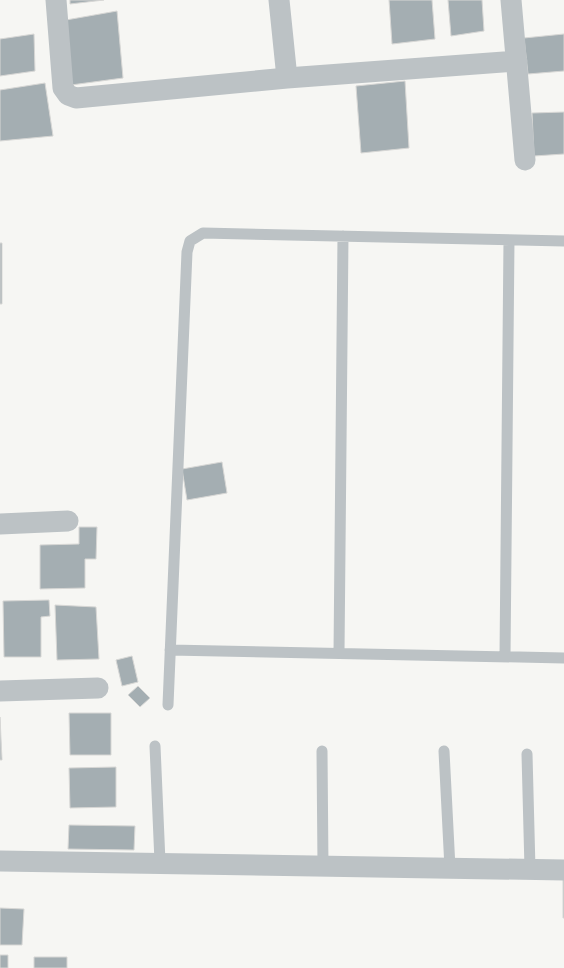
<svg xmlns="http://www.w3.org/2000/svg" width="564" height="968" font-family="Overpass,sans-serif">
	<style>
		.building { fill: #a4aeb2; stroke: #d7d7d5 }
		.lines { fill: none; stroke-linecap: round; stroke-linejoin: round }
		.lane { stroke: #bcc2c5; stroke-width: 11 }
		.street { stroke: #bcc2c5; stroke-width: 21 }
	</style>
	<rect width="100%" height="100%" fill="#f6f6f3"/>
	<path class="building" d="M70,0h34l-34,4z
		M389,0h43l3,39 -43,5z
		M448,0h34l2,31 -33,5z
		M117,11l6,67 -52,7 -5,-65z
		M34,34l1,37 -35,5v-37z
		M564,34v37l-36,3 -4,-36z
		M405,81l4,67 -48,5 -5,-67z
		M45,83l8,53 -53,5v-51z
		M564,112v42l-30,2 -2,-43z
		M0,243h2v61h-2z
		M222,462l5,31 -40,7 -5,-31z
		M79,527h18l-1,32h-11v29l-45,1v-44l39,-1z
		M49,600l1,16 -9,1v40h-37l-1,-56z
		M55,605l41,2 3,52 -42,1z
		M132,656l6,26 -16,4 -6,-26z
		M138,686l12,12 -10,9 -12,-12z
		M69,713h42v42h-41z
		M0,717l2,43h-2z
		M116,767v40l-46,1 -1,-40z
		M69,825l66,1 -1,24 -66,-1z
		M563,877h1v41h-1z
		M0,908l24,1 -2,36h-22z
		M0,955h8v13h-8z
		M34,957h33v11h-33z"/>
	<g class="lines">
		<path class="lane" d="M170,650l394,8
			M339,653l4,-417
			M505,657l4,-417
			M168,705l19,-453 3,-11 13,-8 361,8
			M155,746l5,116
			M322,751l1,115
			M444,751l6,117
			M527,754l3,115"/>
		<path class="street" d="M56,0l7,88 5,7 8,3 211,-20 230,-17
			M279,0l8,78
			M511,0l14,160
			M0,524l68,-3
			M0,691l98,-3
			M0,861l564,9"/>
	</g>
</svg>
